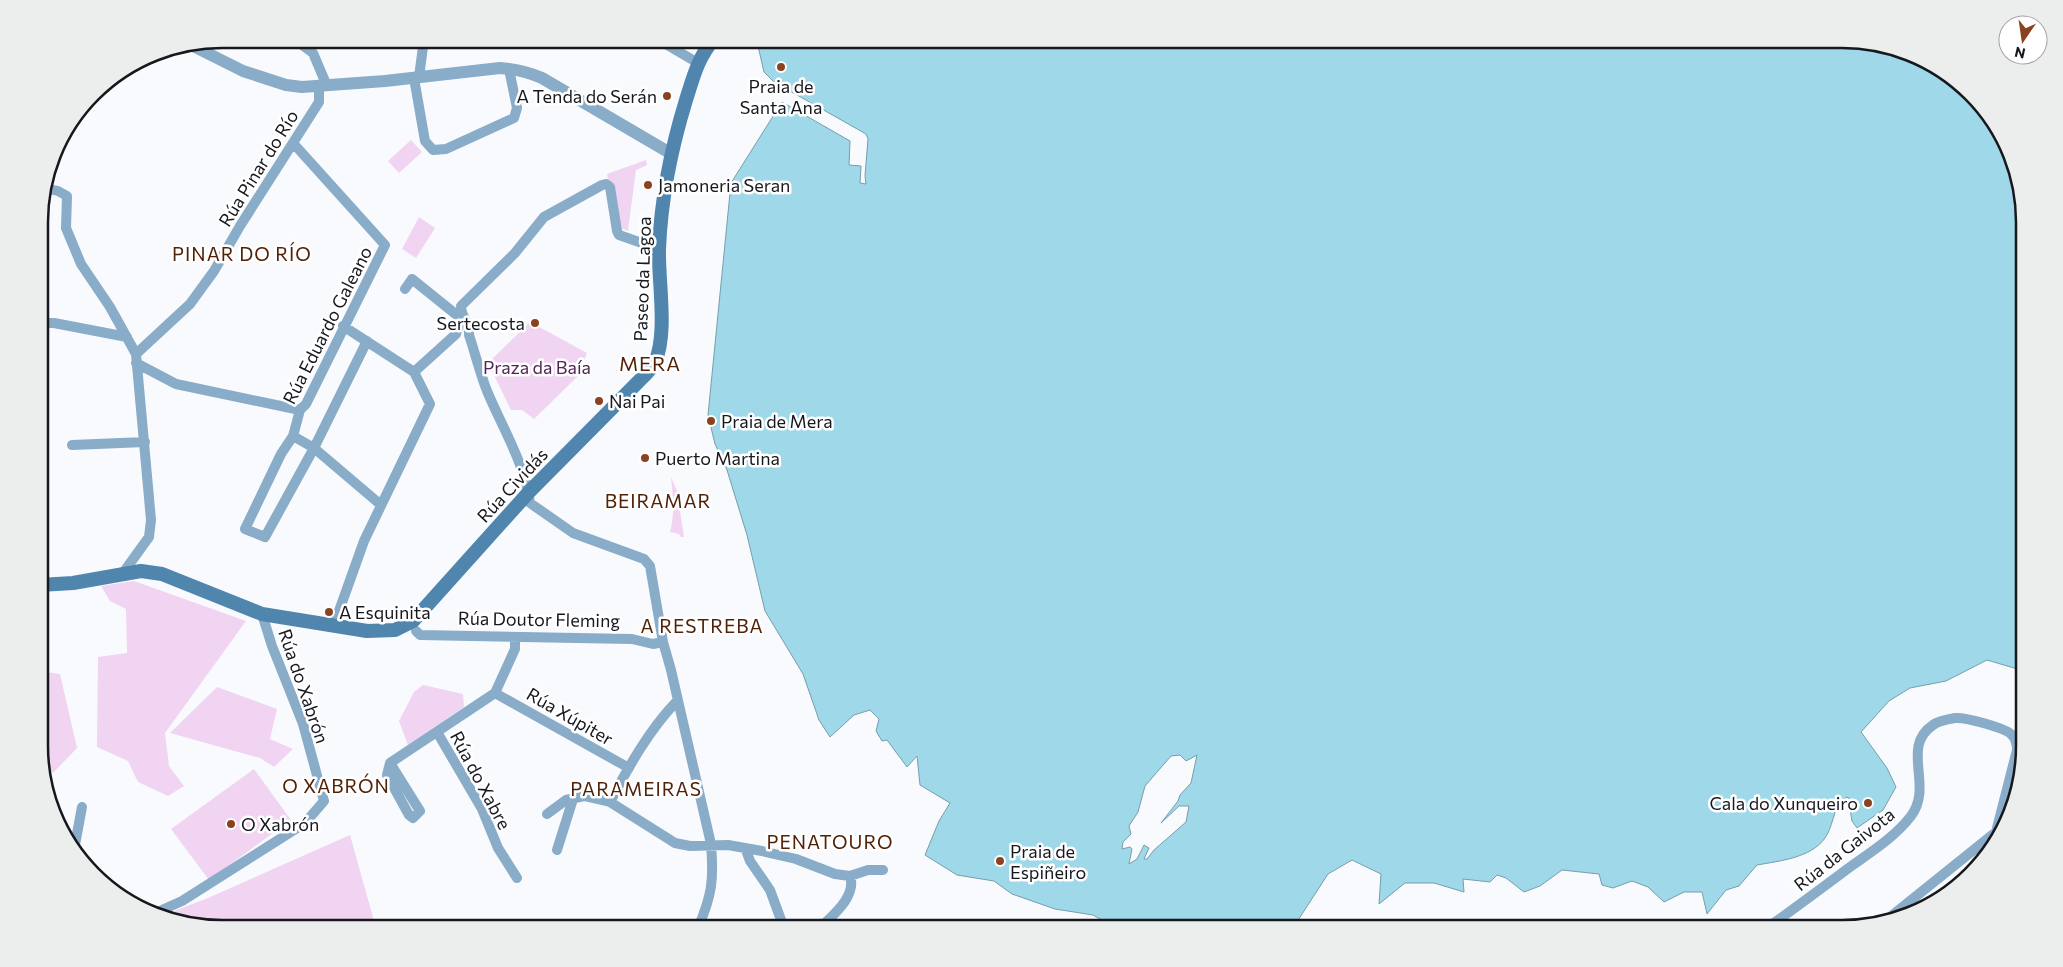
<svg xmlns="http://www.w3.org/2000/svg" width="2063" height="967" font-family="Commissioner,sans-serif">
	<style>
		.green { fill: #f0d4f1 }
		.water { fill: #9ed8e9; stroke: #769eac; fill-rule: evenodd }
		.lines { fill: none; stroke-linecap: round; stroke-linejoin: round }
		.minor { stroke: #89acc8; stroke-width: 10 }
		.tertiary { stroke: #89acc8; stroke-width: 12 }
		.secondary { stroke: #5085ae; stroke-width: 14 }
		.poi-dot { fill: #8a4320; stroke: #fff; stroke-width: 2 }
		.labels { text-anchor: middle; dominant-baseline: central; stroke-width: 5; stroke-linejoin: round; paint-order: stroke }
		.poi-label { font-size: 18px; fill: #17181e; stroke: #fff; text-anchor: start }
		.street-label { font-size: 18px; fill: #17181e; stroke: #fff }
		.park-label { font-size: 18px; fill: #512655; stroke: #fff }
		.neighbourhood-label { font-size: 19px; letter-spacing: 1px; fill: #512208; stroke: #fff }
		.quarter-label { font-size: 20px; letter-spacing: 1px; fill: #512208; stroke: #fff }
		.rim { fill: none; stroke: #17181e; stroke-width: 2.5 }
	</style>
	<rect width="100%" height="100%" fill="#f9fafe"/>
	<path class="green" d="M411,140l11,12 -23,21 -11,-12z
		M646,160l1,5 -11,5 -8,61 -12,-5 -9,-52z
		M419,217l16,11 -19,30 -14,-9z
		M530,322l57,31 -9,23 -44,43 -12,-9h-11l-23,-47z
		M671,477l6,14 7,46h-3l-2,-3 -9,-2c5,-18 3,-36 1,-55z
		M134,581l112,40 -81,112 4,33 15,20 -16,10 -30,-14 -10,-21 -31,-14 1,-90 29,-4 -1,-44 -16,-8 -9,-15z
		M40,671l20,3 17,74 -24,25 -13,-16z
		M423,685l40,9 1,13 -56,38 -9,-24 15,-29z
		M217,687l60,22 -7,30 23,10 -19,18 -14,-9 -90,-25z
		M254,769l37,51 -82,60 -38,-51z
		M350,835l26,93h-154l-61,-12 47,-18z"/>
	<path class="water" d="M759,39h1082l70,14 76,58 36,87 1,473 -37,-11 -41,21 -36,7 -21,13 -28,31 26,36 9,19 -13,23 -26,18 -5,-7 -4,-24 -9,4c-5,11 -7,27 -14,37 -14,20 -46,23 -68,27l-18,21 -13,4 -19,24 -5,-22h-18l-20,10 -16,-15 -16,-6 -19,7 -11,-3 -3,-11 -37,-4 -22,16 -16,6 -18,-14 -9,-3 -7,7 -27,-3 1,13 -30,-9h-29l-26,21 2,-30 -29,-14 -24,14 -35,54h-177l-23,-13 -38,-6 -43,-15 -18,-13 -37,-6 -32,-20 14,-34 11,-18 -30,-18 -3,-29 -10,11 -20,-27 -5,1 -6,-10 3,-12 -9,-9 -16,5 -24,22 -11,-17 -16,-46 -38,-63 -18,-76 -20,-65 -12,-26 -7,-29 23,-232 51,-81 68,39 -1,24 12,1 -1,17 6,1 -1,-8 3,-37 -2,-5 -92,-52 -10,-10 -6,-26zM1180,755l6,6 11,-6 -6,28 -11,12 -2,6 -17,22 18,-17h10l-3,16 -32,28 -7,9h-3l5,-11 -5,-3 -7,14 -8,5 3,-15 -2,-2 -8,2 1,-7 8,-8 -2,-8 9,-14 7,-26 26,-30z"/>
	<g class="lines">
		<path class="minor" d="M294,39l19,14 14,33
			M657,39l41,24
			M419,77l5,-38
			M414,78l11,63 8,9 13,-1 68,-31 3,-10 -8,-39
			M293,143l92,102 -79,159 -6,6 -7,26 -12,18 -36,75 20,8 49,-89 53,-107
			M45,188l13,3 9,5 -1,32 15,36 29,43 26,47
			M659,249l-40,-14 -2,-4 -7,-44 -4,-3 -4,1 -58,32 -29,36 -54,53c0,12 9,15 8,29 6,18 11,38 18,56 15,36 38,73 43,112l43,30 71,26 6,7 13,76 8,28 40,174c3,36 1,51 -13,84
			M39,323h15l73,14
			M343,326l71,46
			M136,363l40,21 124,26
			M293,436l21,12 67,57
			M72,445l73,-3
			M123,573l26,-36 2,-17 -15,-166 54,-50 24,-33 26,-45 79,-124v-15
			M334,625l30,-84 66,-137 -16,-32 42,-38 4,-13 -2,-5 -46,-37 -7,10
			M416,631l4,4 212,4 21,5 10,-2
			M495,693l134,75
			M437,732l45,77 16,39 19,30
			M390,763l30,48 -7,7 -4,-3 -22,-40 3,-12 105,-70 20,-44v-12
			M610,802c19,-36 39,-72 67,-101
			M547,814l19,-14 18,-4 26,6 65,41 15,3 38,-1 34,6 34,8 39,15 15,2 18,-6h15
			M74,850l8,-43
			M557,850l16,-51
			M746,850l4,11 20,29 14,38
			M153,914l29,-13 123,-78 19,-22 -21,-77 -31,-78 -10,-32
			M820,928c13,-13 37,-32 30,-52
			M1767,928c28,-20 55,-40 83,-61 21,-15 45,-30 61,-51 23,-30 -11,-69 22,-91 5,-4 16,-6 22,-7 10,-1 51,10 57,17 4,5 5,9 5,15l-21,82 -112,90"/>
		<path class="tertiary" d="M191,45l52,26 43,14 16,2 83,-6 115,-13c15,1 28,4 42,10l128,75"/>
		<path class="secondary" d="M40,585l33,-2 68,-12 21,3 100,40 105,17 28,-1 18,-9 116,-129 109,-110c6,-6 13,-12 17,-20 13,-29 3,-81 4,-113 2,-51 12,-100 27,-149 7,-22 12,-43 28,-61"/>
	</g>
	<g class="poi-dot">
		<circle cx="781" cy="67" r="5"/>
		<circle cx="667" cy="96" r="5"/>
		<circle cx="648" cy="185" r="5"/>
		<circle cx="535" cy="323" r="5"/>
		<circle cx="599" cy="401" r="5"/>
		<circle cx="711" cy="421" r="5"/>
		<circle cx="645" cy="458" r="5"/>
		<circle cx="329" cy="612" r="5"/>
		<circle cx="1868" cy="803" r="5"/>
		<circle cx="231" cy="824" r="5"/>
		<circle cx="1000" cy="861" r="5"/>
	</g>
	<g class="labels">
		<g class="poi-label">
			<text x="781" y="86" text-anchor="middle">Praia de<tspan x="781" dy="21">Santa Ana</tspan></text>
			<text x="657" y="96" text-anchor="end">A Tenda do Serán</text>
			<text x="658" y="185">Jamoneria Seran</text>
			<text x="525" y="323" text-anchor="end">Sertecosta</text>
			<text x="609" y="401">Nai Pai</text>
			<text x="721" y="421">Praia de Mera</text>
			<text x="655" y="458">Puerto Martina</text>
			<text x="339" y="612">A Esquinita</text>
			<text x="1858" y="803" text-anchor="end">Cala do Xunqueiro</text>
			<text x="241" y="824">O Xabrón</text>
			<text x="1010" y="851">Praia de<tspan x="1010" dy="21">Espiñeiro</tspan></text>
		</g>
		<g class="street-label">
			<text transform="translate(258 168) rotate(-58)">Rúa Pinar do Río</text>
			<text transform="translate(642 279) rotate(-88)">Paseo da Lagoa</text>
			<text transform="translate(327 325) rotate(-63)">Rúa Eduardo Galeano</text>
			<text transform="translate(512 485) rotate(-47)">Rúa Cividás</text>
			<text transform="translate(539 619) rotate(1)">Rúa Doutor Fleming</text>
			<text transform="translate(304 686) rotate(71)">Rúa do Xabrón</text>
			<text transform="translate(570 716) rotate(30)">Rúa Xúpiter</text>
			<text transform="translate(481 780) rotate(62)">Rúa do Xabre</text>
			<text transform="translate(1844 849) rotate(-38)">Rúa da Gaivota</text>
		</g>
		<g class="park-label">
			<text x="537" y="367">Praza da Baía</text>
		</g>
		<g class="neighbourhood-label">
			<text x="242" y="253">PINAR DO RÍO</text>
			<text x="658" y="500">BEIRAMAR</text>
			<text x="702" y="625">A RESTREBA</text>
			<text x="336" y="785">O XABRÓN</text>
			<text x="636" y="788">PARAMEIRAS</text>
			<text x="830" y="841">PENATOURO</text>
		</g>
		<g class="quarter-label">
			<text x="650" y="363">MERA</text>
		</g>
	</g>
	<path d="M0 0H2063V967H0ZM222 48H1842A174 174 0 0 1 2016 222V746A174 174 0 0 1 1842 920H222A174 174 0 0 1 48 746V222A174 174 0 0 1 222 48Z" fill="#eceded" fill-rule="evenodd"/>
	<path class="rim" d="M222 48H1842A174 174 0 0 1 2016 222V746A174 174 0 0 1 1842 920H222A174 174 0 0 1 48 746V222A174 174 0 0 1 222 48Z"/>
	<g transform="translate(2023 40) rotate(193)"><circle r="24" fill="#ffffff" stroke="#a2a3a5"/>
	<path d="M0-4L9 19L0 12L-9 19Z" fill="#8a4320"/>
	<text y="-8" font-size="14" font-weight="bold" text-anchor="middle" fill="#17181e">N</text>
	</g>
</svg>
